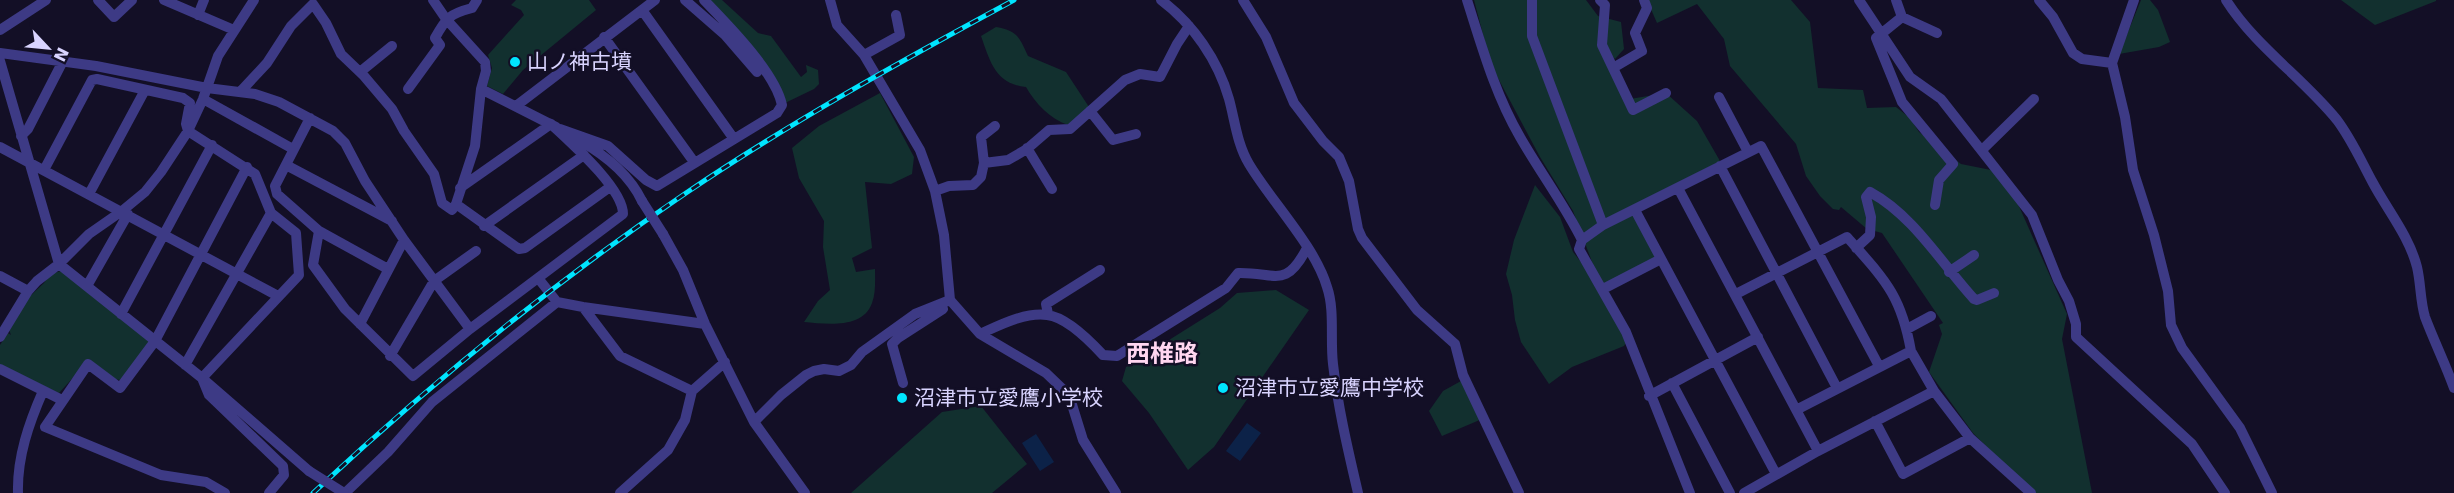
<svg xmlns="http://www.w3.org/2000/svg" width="2454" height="493" font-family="'DejaVu Sans','Noto Sans JP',sans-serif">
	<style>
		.green { fill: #12302f }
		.water { fill: #0c2248 }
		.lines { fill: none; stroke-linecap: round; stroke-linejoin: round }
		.street { stroke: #3d3a85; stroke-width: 10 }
		.rail-casing { stroke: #00e5ff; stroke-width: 5 }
		.rail { stroke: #130f26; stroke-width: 3; stroke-dasharray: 9; stroke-linecap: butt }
		.street-bridge { stroke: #3d3a85; stroke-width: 10 }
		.poi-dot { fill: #00e5ff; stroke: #130f26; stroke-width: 2 }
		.labels { text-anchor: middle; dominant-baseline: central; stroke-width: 5; stroke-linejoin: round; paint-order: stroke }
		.poi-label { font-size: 21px; fill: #d9d4ff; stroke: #130f26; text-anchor: start }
		.quarter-label { font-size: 24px; font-weight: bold; fill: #ffd6f0; stroke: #130f26 }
	</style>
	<rect width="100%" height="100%" fill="#130f26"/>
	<path class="green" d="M516,0h73l7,10 -73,60 -20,24 -16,-8 5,-18 -4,-13 36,-40 -3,-5 -10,-5z
		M705,0h17l36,33 13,3 30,41 6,-5 -1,-7 12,5 1,14 -5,5 -29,14z
		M1474,0h112l12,16 23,6 3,27 -9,10 -11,-11 26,51 36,-6 31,28 23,40 -85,49 24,48 -58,28 -28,-75 -33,-54 -49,-92z
		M1647,0h144l19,22 8,66 45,2 4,18 29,-1 14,11 9,14 42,32 30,6 23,25 53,119 -5,25 30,154h-59l-60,-60 -44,-61 13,-38 -3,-9 4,-2 -61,-90 -15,-4 -26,-22 -2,3 -6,-1 -13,-13 -14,-20 -10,-32 -66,-78 -6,-27 -27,-35 -40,19z
		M2141,0h9l8,10 12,32 -11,5 -40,7z
		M2341,0h95v1l-61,24z
		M996,27c22,4 23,10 32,29l38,16 23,35 -21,18c-18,-6 -33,-22 -42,-38 -31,-3 -36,-26 -45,-51z
		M880,93l34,64 -2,17 -21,10 -26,-2 7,66 -20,10 4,14 19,-3c0,10 1,24 -3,34 -9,26 -45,21 -68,19l14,-21 12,-11 -7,-43 1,-26 -25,-43 -7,-30 27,-22z
		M1535,185l25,32 13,35 31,39 23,50 -3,5 -52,21 -23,17 -28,-42 -6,-22 -3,-25 -6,-21 8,-34z
		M65,270l90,71 -35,39c-11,-1 -24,-11 -30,-21l-31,34 -59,-27v-21l8,-12 3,2 -2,-5 19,-32 16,-15 6,-9z
		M1276,290l33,20 -95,137 -26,23 -39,-57 -27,-32 4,-14 94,-59 17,-15z
		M1461,381l21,38 -40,17 -13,-25 14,-20z
		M981,406l46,58 -35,29h-141l91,-81z"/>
	<path class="water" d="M1247,423l14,10 -21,28 -14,-10z
		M1036,434l18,28 -14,9 -18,-28z"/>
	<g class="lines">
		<path class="street" d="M98,0l16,17 18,-17
			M164,0l70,30
			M433,0l13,19 39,43 1,9 -5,18 -6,57 -19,58 63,45 6,-1 85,-61
			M685,0l40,35 32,37
			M830,0l7,25 27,30 56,95 15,41 9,44 6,65 30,34 66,39 23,22 14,45 33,53
			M1161,0c32,24 57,60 68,99 6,22 8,45 20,65 22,37 66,82 78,123 8,23 3,52 6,77 5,44 15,86 25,129
			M1243,0l23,37 28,66 29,38 16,16 10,24 9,48 4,9 55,72 38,34 8,31 56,118
			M1467,0c15,47 28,94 53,137 20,35 44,67 62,103
			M1532,0v36l71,189
			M1600,0l5,5 -3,40 31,65 33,-17
			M1859,0l51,77 31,22 91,116 26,65 11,21 7,23v13l116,107 33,49
			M1896,0l6,17
			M2039,0l14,17 20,36 9,6 30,4
			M2134,0l-22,63 13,54 8,53 21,65 14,56 3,34 11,23 58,80 32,65
			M2226,0c29,46 77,78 111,120 15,20 24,41 36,63 15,28 36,53 44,84 4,17 3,33 8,50 9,24 20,46 29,71
			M642,10l92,129
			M198,15l6,-15
			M0,30l46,-30
			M604,37l90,125
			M0,53l96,13 111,22 48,6 24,8 54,29 12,12 20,38 39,59 66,89 153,-115c0,-26 -53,-72 -72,-90l-91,64
			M864,55l36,-20 -4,-20
			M0,61l59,203 143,114 107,93
			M1613,68l29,-17 -7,-18 12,-25 -3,-8
			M360,72l32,-26
			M408,89l32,-44 -5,-7c11,-20 14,-24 37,-30l5,-8
			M481,89l75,38
			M241,91l26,-28 24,-37 22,-22 13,19 15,31 23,22 28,33 12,22 30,43 8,29 10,7 4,-6
			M1719,97l29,55
			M203,99l90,50
			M516,106l139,-106
			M1090,111l23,29 23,-6
			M310,118l-35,68 2,8 42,37 69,38
			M560,129l48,17 38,34 11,6 120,-73 5,-8c-7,-33 -54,-80 -78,-105
			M21,136l7,-7 35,-68
			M580,141c25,14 49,33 62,60
			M0,147l278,149
			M1027,148l25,41
			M1982,150l52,-51
			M984,163l-3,-26 14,-11
			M286,165l106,56
			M1720,166l117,222
			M44,170l48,-90 5,-1 86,19 7,5 -4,21 2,7 67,43 16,39 25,20 3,42 -97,103 7,17 74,71 1,9 -15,18
			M1678,188l140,263
			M935,191l14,-5 24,-1 8,-8 3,-14 24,-3 19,-11 22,-19 21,-1 55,-49 15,-6 20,3 17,-33 12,-18
			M89,194l56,-104
			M1935,205l4,-25 14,-16 -51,-62 -26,-64 26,-21 35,16
			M1635,210l141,264
			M484,226l100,-71
			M319,231l-6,34 32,44 68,67 57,-47
			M663,234l20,36 22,54 49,98 51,71
			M1856,248l14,-13 1,-18 -5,-20 4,-5c44,24 71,71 104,107l3,1 17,-7
			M1949,272l25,-17
			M0,276l28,15
			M538,278l19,24 26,5 122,17
			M87,286l41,-72
			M1603,289l58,-30
			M1736,294l111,-57c37,42 54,57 64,114
			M583,307l37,49 72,35
			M121,314l91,-169
			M1048,314l-2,-10 54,-34
			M360,324l44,-84
			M1907,329l24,-13
			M980,334c20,-9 45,-22 67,-19 19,2 44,27 56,40l14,1 109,-68 12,-15c38,-1 47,17 69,-25
			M0,337l28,-46 9,-10 22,-17 30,-30 33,-23 23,-19 16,-20 27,-41 15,-32 15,-43 36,-56
			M390,356l44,-75 42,-30
			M185,365l86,-152
			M0,369l62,31
			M903,383l-11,-39 6,-6 45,-29 -1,-3
			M1672,383l58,110
			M1649,396l109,-59
			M1798,409l113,-58 23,40 36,47 61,55
			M1875,421l28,53 67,-36
			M754,422l27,-27 25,-20 8,-4 10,-2 15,2 12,-6 11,-13 53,-38 35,-14
			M18,493c-1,-36 11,-70 25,-102
			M225,493l-19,-11 -45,-7 -116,-48 43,-63 32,24 35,-47 92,-174
			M345,493l43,-41 44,-50 125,-100
			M620,493l48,-43 17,-30 7,-29 33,-29
			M1690,493l-64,-161 -47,-83 3,-9 21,-15 158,-79 118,220
			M1744,493l74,-42 116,-60"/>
		<defs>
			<path id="rail" d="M313,493c117,-109 241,-211 373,-300 105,-71 217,-133 328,-193"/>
		</defs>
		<use href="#rail" class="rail-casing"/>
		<use href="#rail" class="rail"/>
		<path class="street-bridge" d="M642,201l21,33
			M309,471l35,22"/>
	</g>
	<g class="poi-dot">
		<circle cx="515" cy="62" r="6"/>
		<circle cx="1223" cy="388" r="6"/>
		<circle cx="902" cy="398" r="6"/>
	</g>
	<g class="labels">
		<g class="poi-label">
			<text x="527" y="62">山ノ神古墳</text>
			<text x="1235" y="388">沼津市立愛鷹中学校</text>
			<text x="914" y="398">沼津市立愛鷹小学校</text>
		</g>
		<g class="quarter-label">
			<text x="1162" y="354">西椎路</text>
		</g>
	</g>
	<g transform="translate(48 48) rotate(116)" stroke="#130f26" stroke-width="4.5" paint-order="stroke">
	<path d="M0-4.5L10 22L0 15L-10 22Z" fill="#d9d4ff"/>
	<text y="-9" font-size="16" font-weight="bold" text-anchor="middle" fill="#d9d4ff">N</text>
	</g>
</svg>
